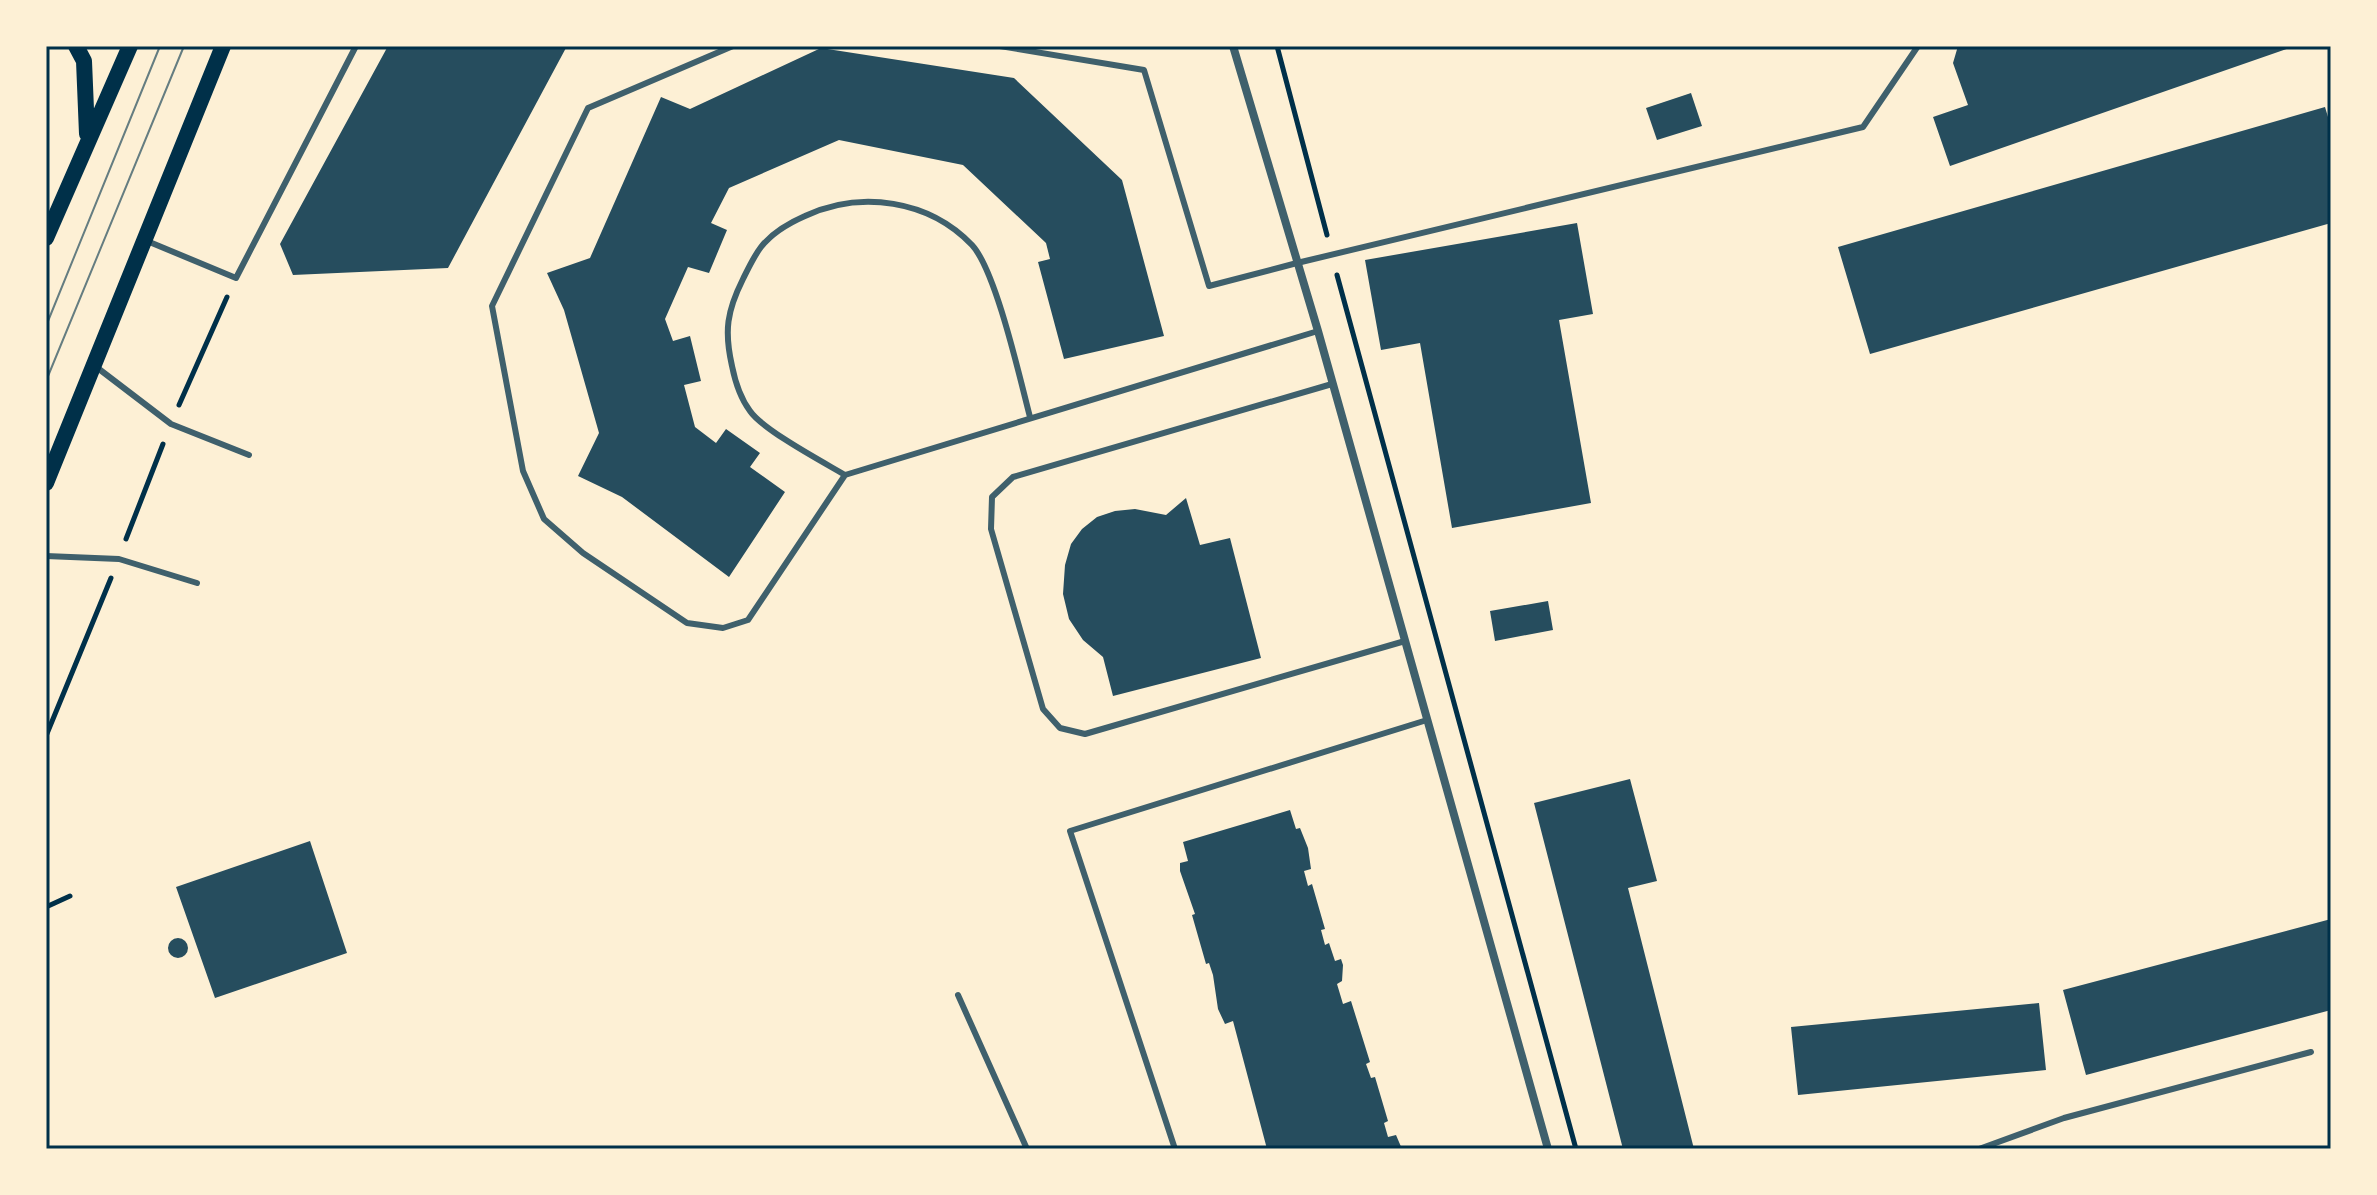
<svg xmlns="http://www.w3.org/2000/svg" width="2377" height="1195" font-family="Arial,sans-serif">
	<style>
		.building { fill: #264d5e }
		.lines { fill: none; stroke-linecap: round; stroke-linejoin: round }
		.path { stroke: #003049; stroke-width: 5 }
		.service { stroke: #3f606c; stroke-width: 6 }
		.minor { stroke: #3f606c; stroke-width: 8 }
		.secondary { stroke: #003049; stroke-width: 16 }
		.tram { stroke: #657d81; stroke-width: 2 }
		.neatline { fill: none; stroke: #003049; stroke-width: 3 }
	</style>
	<rect width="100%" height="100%" fill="#fdf0d5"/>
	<path class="building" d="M388,46h179l-119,222 -155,7 -13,-31z
		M1958,46h337l-345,120 -17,-49 35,-12 -15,-42z
		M821,48l193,30 108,102 42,156 -100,23 -26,-97 12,-3 -4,-16 -83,-78 -124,-25 -110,48 -18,35 16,7 -18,43 -21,-6 -23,52 8,22 17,-5 11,45 -17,4 11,42 21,16 10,-14 34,24 -10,14 35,25 -56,85 -107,-80 -44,-21 21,-43 -35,-123 -17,-37 43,-15 71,-161 29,12z
		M1691,93l11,33 -45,14 -11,-32z
		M2325,107l6,20v96l-461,131 -32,-107z
		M1577,223l16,91 -34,6 32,183 -139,25 -32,-185 -39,7 -16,-90z
		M1186,498l14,47 30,-7 31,120 -148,38 -10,-39 -20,-17 -14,-21 -6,-25 2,-29 6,-21 11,-15 15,-12 18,-6 20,-2 31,6z
		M1548,601l5,29 -58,11 -5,-30z
		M1630,779l27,102 -29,7 66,261h-71l-89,-346z
		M1290,810l6,19 4,-1 8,20 3,21 -7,2 4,15 4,-2 13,45 -4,1 4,15 4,-2 6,18 6,-2 2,6 -1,16 -5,3 6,20 8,-3 19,61 -4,2 5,14 4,-1 13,44 -4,2 4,14 8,-2 6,14h-135l-34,-128 -8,3 -7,-15 -5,-34 -4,-12 -3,1 -14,-49 3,-1 -15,-43v-8l8,-2 -5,-19z
		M310,841l37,112 -132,45 -39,-111z
		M2331,919v91l-245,65 -23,-85z
		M168 948a10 10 0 1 1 20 0a10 10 0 1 1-20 0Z
		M2039,1003l7,67 -248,25 -7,-68z"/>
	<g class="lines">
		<path class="path" d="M1277,46l50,189
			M1337,275l239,874
			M179,405l48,-108
			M126,539l37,-95
			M46,736l65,-158
			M46,907l24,-11"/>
		<path class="service" d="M733,46l-145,62 -96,198 31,165 21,48 39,34 104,70 36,5 25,-8 97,-145 473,-144
			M1000,46l144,24 65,216 88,-23 566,-136 55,-81
			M147,241l89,37 120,-232
			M95,366l76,58 78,31
			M1332,384l-319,93 -21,20 -1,32 52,180 17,19 25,6 320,-93
			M845,475c-22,-13 -82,-45 -95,-64 -9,-12 -15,-30 -18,-45 -8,-35 -5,-55 11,-87 5,-10 11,-23 18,-32 11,-14 28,-24 44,-31 56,-26 124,-16 167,29 24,26 48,134 58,172
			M46,556l73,3 78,24
			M958,995l69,154
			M1175,1149l-105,-318 357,-111
			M1979,1149l85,-31 247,-66"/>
		<path class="minor" d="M1233,46l85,285 230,818"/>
		<path class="secondary" d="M76,46l8,15 3,73
			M46,238l84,-192
			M46,483l177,-437"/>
		<path class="tram" d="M46,326l114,-280
			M46,381l138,-335"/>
	</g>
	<rect width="2377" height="1195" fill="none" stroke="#fdf0d5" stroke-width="96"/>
	<rect x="48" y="48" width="2281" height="1099" class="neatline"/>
</svg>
